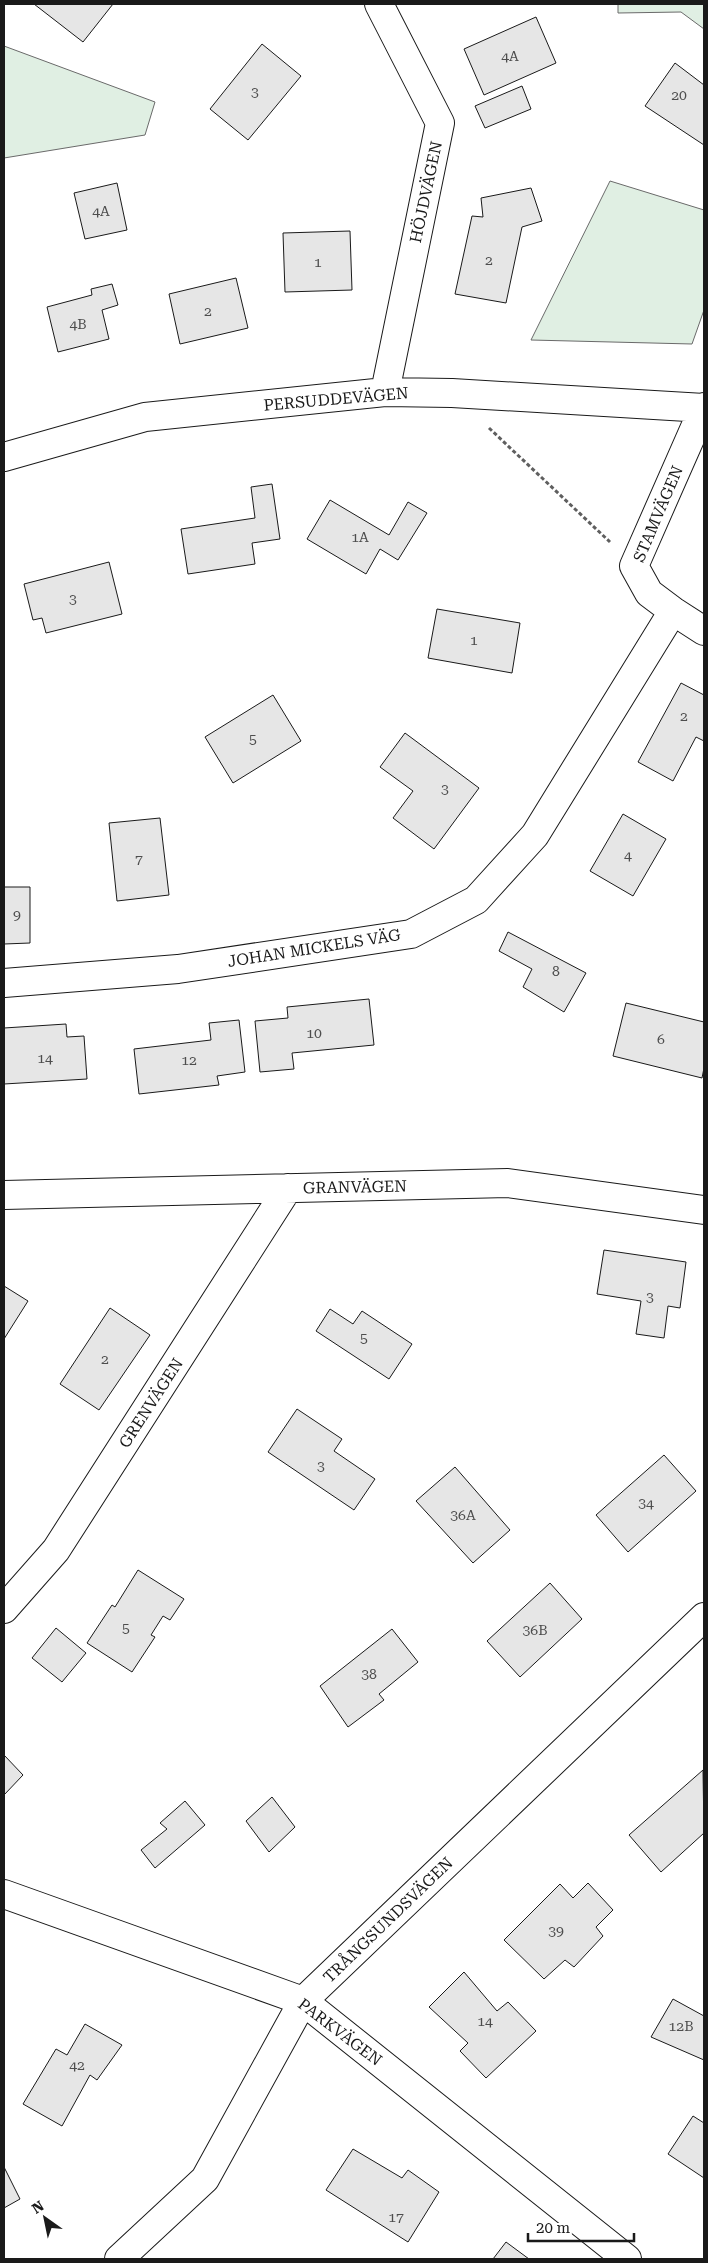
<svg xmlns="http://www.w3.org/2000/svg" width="708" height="2263" font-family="'Roboto Serif',serif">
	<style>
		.green { fill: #e0efe3; stroke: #6a6a6a }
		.building { fill: #e6e6e6; stroke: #1a1a1a }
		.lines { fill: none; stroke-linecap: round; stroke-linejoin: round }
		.minor-casing { stroke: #1a1a1a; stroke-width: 30 }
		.path { stroke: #5f5f5f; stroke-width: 3; stroke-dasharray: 4 2.5; stroke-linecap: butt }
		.minor { stroke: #fff; stroke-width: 28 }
		.labels { text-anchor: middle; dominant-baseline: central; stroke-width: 4; stroke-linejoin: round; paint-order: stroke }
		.number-label { font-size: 14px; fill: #4d4d4d }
		.street-label { font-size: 16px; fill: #1a1a1a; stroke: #fff }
	</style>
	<rect width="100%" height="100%" fill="#fff"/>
	<path class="green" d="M618,4h86v25l-23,-17 -63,1z
		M4,46l151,56 -10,33 -141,23z
		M610,181l94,29v100l-12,34 -161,-4z"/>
	<path class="building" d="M34,4h79l-30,38z
		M536,17l20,46 -72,32 -20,-46z
		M262,44l39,32 -53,64 -38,-31z
		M675,63l29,22v60l-59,-39z
		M522,86l9,23 -46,19 -10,-22z
		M117,183l10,47 -42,9 -11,-46z
		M531,188l11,33 -20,6 -16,76 -51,-9 17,-78 11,1 -2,-19z
		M350,231l2,59 -67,2 -2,-59z
		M236,278l12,50 -68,16 -11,-50z
		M112,284l6,21 -16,5 7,29 -51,13 -11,-45 45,-12 -1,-6z
		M272,484l8,55 -28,4 3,21 -67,10 -7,-45 74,-11 -4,-31z
		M330,500l59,35 19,-33 19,11 -29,47 -18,-11 -14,25 -59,-35z
		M109,562l13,52 -76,19 -4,-15 -9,2 -9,-36z
		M437,609l83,14 -8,50 -84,-15z
		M681,683l23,12v46l-8,-4 -23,44 -35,-19z
		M273,695l28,46 -68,42 -28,-46z
		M405,733l74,55 -45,61 -41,-31 20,-27 -33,-24z
		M623,814l43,25 -33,57 -43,-25z
		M160,818l9,77 -52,6 -8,-78z
		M4,887h26v56l-26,1z
		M508,932l78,41 -22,39 -41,-25 9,-18 -33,-18z
		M369,999l5,46 -82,8 2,16 -34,3 -5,-51 33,-3 -1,-11z
		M626,1003l78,19v46l-2,10 -89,-22z
		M239,1020l6,52 -28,4 2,9 -80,9 -5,-45 77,-9 -2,-17z
		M66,1024l1,13 17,-1 3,43 -83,5v-56z
		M604,1250l82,12 -6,46 -12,-2 -4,32 -28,-4 5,-33 -44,-7z
		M4,1286l24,15 -24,38z
		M110,1308l40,27 -51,75 -39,-26z
		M330,1309l23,15 9,-13 50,33 -23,35 -73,-48z
		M297,1409l45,30 -8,12 41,28 -21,31 -86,-58z
		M664,1455l32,36 -68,61 -32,-37z
		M455,1467l55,63 -37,33 -57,-62z
		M138,1570l46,29 -14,21 -7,-4 -12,19 4,2 -23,35 -45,-29 25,-38 3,2z
		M550,1583l32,36 -62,58 -33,-36z
		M56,1628l30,25 -24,29 -30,-24z
		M392,1629l26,33 -39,32 5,6 -36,27 -28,-41z
		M4,1755l19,20 -19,20z
		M703,1770l1,63 -43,39 -32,-37z
		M272,1797l23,30 -26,25 -23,-31z
		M185,1801l20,24 -50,43 -14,-18 26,-21 -7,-6z
		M588,1883l25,27 -17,17 7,9 -29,31 -9,-7 -21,19 -40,-39 56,-56 13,14z
		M464,1972l33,39 11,-9 28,29 -50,47 -26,-27 8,-8 -39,-36z
		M673,1999l31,17v44l-53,-23z
		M85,2024l37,21 -25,35 -7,-5 -28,51 -39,-22 33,-55 11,6z
		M693,2116l11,7v55l-36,-24z
		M353,2149l49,29 6,-8 31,22 -31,50 -82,-52z
		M4,2167l16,32 -16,9z
		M506,2242l23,17h-36z"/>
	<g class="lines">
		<defs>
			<path id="minor" d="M379,4l61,119 -55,269
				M704,407l-70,159 15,27 24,18 31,20
				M4,457l141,-40 240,-25 67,1 252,15
				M4,983l174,-14 233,-35 65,-34 59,-65 138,-224
				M4,1195l504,-12 196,27
				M4,1609l52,-59 232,-362
				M4,1894l299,107 324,258
				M119,2259l86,-80 98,-178 401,-384"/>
		</defs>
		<use href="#minor" class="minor-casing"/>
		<path class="path" d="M489,428l121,114"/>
		<use href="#minor" class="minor"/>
	</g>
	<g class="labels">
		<g class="number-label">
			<text x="510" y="56">4A</text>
			<text x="255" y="92">3</text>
			<text x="679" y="95">20</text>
			<text x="101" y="211">4A</text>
			<text x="489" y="260">2</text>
			<text x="318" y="262">1</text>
			<text x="208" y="311">2</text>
			<text x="78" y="324">4B</text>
			<text x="360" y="537">1A</text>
			<text x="73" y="599">3</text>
			<text x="474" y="640">1</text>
			<text x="684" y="716">2</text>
			<text x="253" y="739">5</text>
			<text x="445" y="789">3</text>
			<text x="628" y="855">4</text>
			<text x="139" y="859">7</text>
			<text x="17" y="915">9</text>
			<text x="556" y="971">8</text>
			<text x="314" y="1033">10</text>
			<text x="661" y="1039">6</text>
			<text x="45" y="1058">14</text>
			<text x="189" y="1060">12</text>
			<text x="650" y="1297">3</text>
			<text x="364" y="1338">5</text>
			<text x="105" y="1359">2</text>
			<text x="321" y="1466">3</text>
			<text x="646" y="1503">34</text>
			<text x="463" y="1515">36A</text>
			<text x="126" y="1628">5</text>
			<text x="535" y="1630">36B</text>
			<text x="369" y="1674">38</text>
			<text x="556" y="1931">39</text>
			<text x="485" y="2021">14</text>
			<text x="681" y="2026">12B</text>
			<text x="77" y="2065">42</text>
			<text x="396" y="2217">17</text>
		</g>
		<g class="street-label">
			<text transform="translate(426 192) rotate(-78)">HÖJDVÄGEN</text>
			<text transform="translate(336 399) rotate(-5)">PERSUDDEVÄGEN</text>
			<text transform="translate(658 514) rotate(-67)">STAMVÄGEN</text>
			<text transform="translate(314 948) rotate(-9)">JOHAN MICKELS VÄG</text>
			<text transform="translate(355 1187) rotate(-1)">GRANVÄGEN</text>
			<text transform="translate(151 1403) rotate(-57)">GRENVÄGEN</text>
			<text transform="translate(388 1920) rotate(-44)">TRÅNGSUNDSVÄGEN</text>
			<text transform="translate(340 2032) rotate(37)">PARKVÄGEN</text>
		</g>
	</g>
	<rect width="708" height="2263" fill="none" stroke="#1a1a1a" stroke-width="10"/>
	<g transform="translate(45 2218) rotate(327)" stroke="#ffffff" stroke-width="4" paint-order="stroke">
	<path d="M0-4L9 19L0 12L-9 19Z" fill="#1a1a1a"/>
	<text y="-8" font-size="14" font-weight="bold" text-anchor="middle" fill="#1a1a1a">N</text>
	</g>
	<path d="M528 2233v8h106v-8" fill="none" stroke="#1a1a1a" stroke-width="2.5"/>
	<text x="536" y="2233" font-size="15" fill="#1a1a1a" stroke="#ffffff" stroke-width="4" paint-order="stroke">20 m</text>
</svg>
